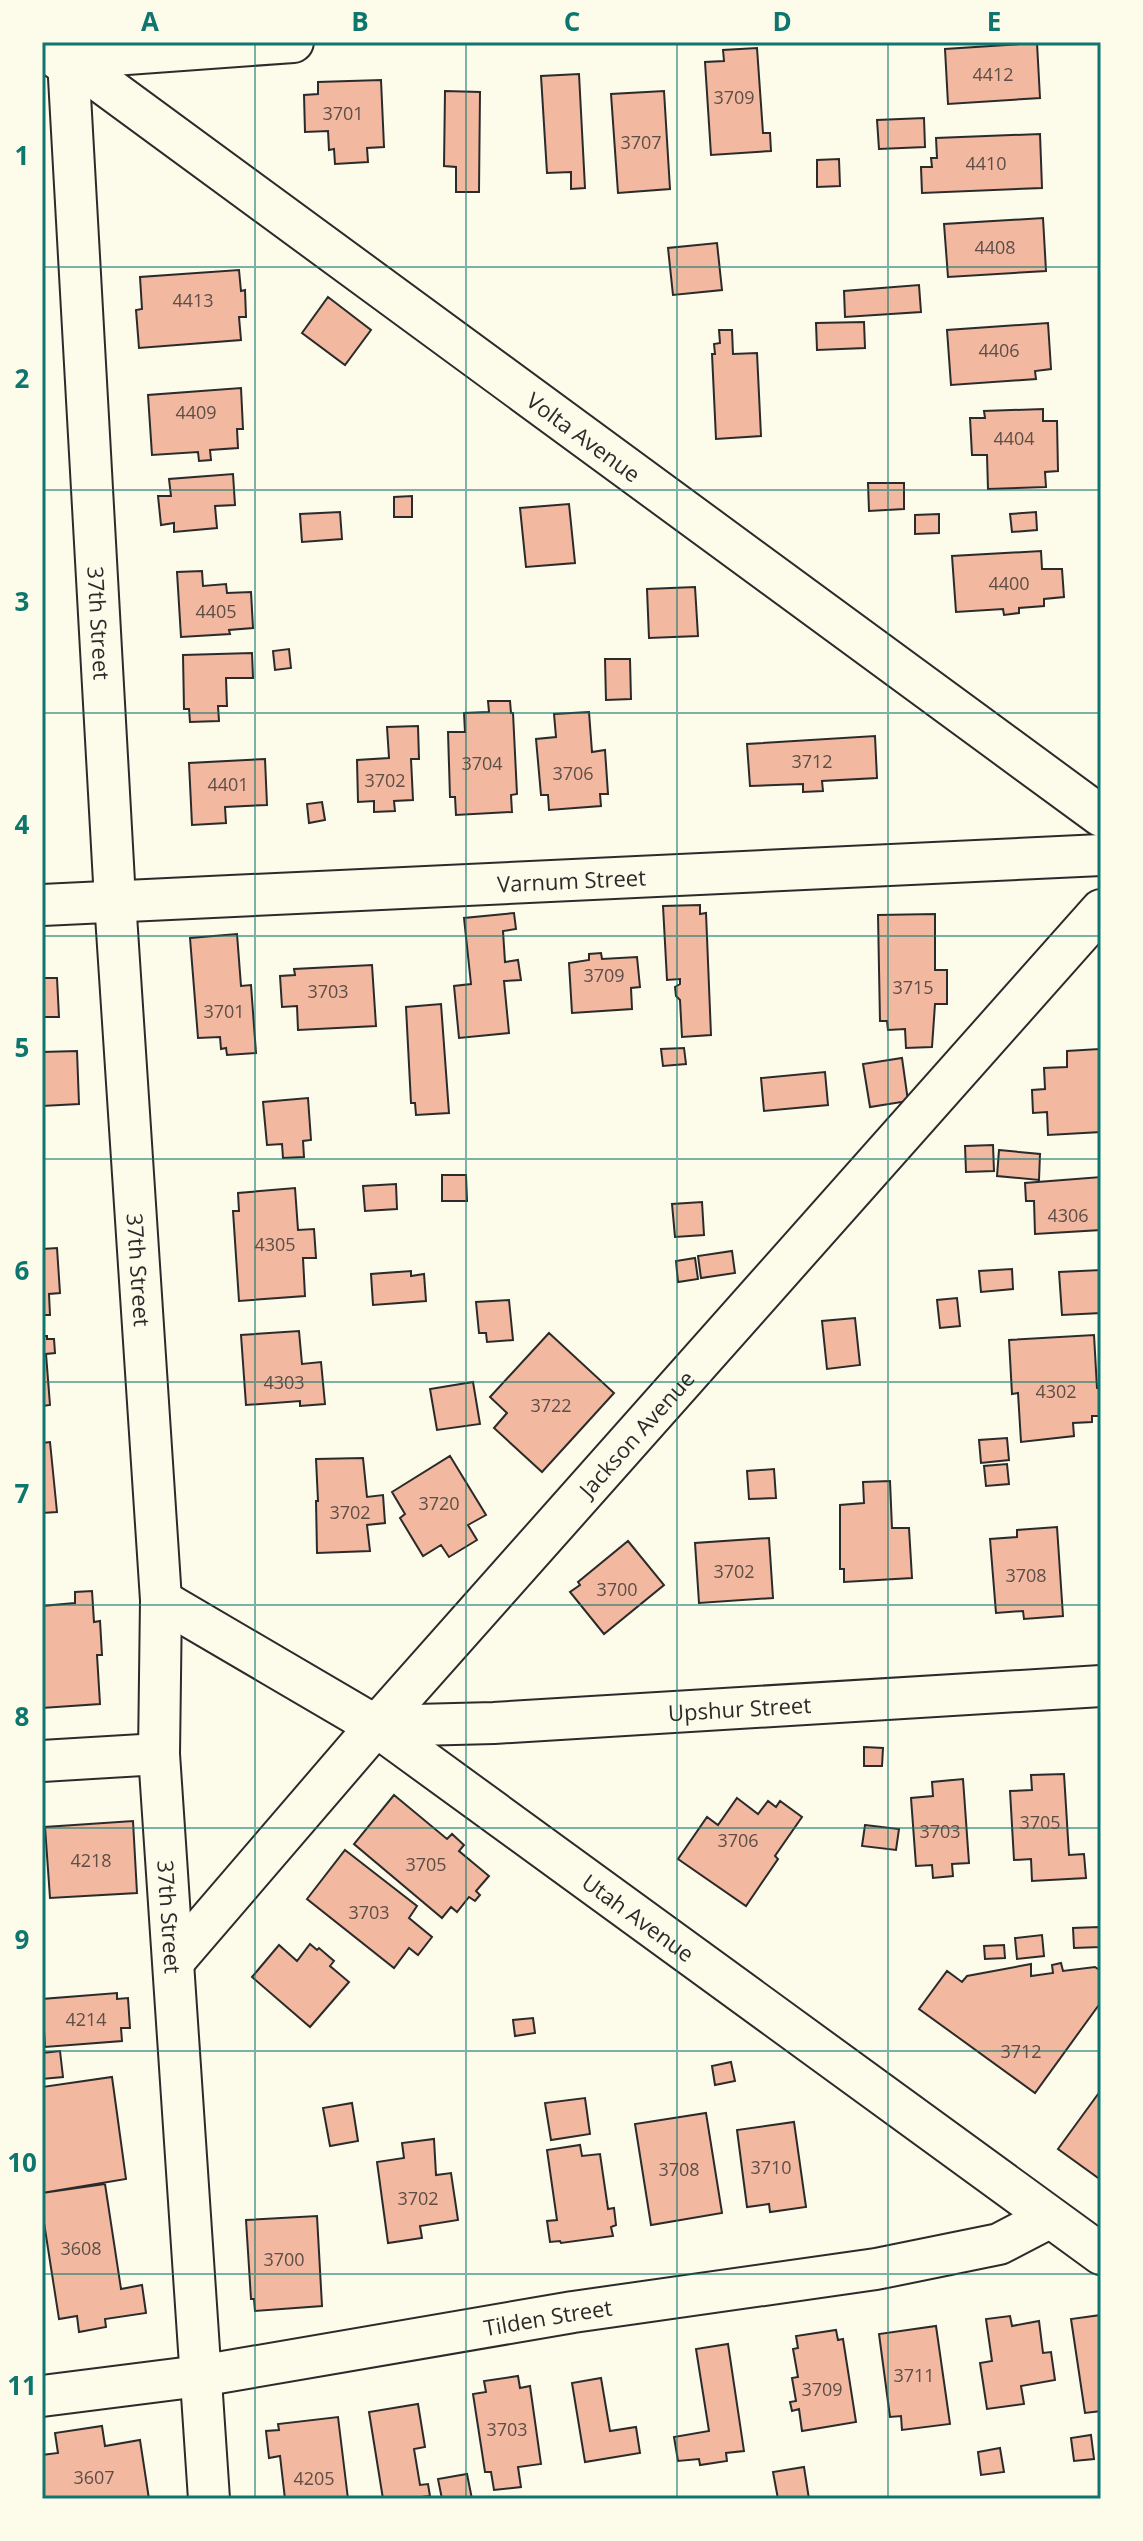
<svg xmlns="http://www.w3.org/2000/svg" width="1143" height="2541" font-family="'Open Sans',sans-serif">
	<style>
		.building { fill: #f2b8a0; stroke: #2b2b2b; stroke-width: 2 }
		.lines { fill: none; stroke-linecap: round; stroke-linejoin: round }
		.street-casing { stroke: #2b2b2b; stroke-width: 44 }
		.street { stroke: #fdfbea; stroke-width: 40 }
		.grid { fill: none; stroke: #0f766e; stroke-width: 2; stroke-opacity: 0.55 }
		.labels { text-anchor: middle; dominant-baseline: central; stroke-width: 6; stroke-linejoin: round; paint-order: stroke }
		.number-label { font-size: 18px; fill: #5d4e48 }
		.street-label { font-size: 22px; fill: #2b2b2b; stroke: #fdfbea }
		.neatline { fill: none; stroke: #0f766e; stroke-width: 3 }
		.grid-label { font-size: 26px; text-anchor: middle; font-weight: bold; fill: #0f766e }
	</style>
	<rect width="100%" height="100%" fill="#fdfbea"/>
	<path class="building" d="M1037,43l3,55 -92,6 -3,-55z
		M757,48l6,85h7l1,18 -60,4 -6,-93 19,-1 -1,-11z
		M579,74l6,114 -14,1v-17l-24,1 -6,-97z
		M381,80l3,67 -17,1 1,14 -33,2 -1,-15 -5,1 -1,-19 -23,1 -1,-37 14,-1v-12z
		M445,91l35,1 -1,100h-23v-25l-12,-1z
		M664,91l6,98 -52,4 -7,-99z
		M924,118l1,29 -46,2 -2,-29z
		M1040,134l2,54 -120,5 -1,-26h11l-1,-9h6l-1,-20z
		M839,159l1,27 -23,1v-27z
		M1043,218l3,53 -98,6 -4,-53z
		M717,243l5,47 -49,5 -5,-47z
		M239,270l2,21 4,-1 1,27h-7l2,23 -102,8 -3,-38 6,-1 -2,-32z
		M919,285l2,27 -76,5 -1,-26z
		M328,297l43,33 -26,35 -43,-32z
		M864,322l1,26 -48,2 -1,-27z
		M1048,323l3,46 -16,2 1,8 -85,6 -4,-55z
		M719,330h13l1,24 24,-1 4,83 -45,3 -4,-85h3l-1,-10 6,-1z
		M241,388l2,41h-6l1,19 -28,2 1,10 -12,1 -1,-9 -46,3 -4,-60z
		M1043,409v12h14l1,50 -13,1 1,15 -58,2 -1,-34h-15l-2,-37h15l-1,-7z
		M233,474l2,31 -20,1 2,22 -43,4v-9l-13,2 -3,-29h13l-2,-17z
		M868,483h36v26l-35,2z
		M412,496v21h-18v-20z
		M569,504l6,59 -49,4 -6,-59z
		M340,512l2,27 -40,3 -2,-28z
		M1036,512l1,18 -25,2 -2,-18z
		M939,514v19l-24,1v-19z
		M1041,551l1,18h20l2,28 -20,2v7l-25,2v5l-15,2 -1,-6 -47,3 -4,-56z
		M202,571l1,15 23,-2 1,9 24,-1 2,36 -24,2 1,4 -49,3 -4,-65z
		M695,587l3,49 -49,2 -2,-49z
		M289,649l2,19 -16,2 -2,-19z
		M252,653l1,25h-27l1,28h-9l1,15 -29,1 -1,-13h-5l-1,-54z
		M605,659h25l1,40 -25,1z
		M488,701h22l1,12h2l4,81 -6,1 1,17 -56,3 -1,-18h-5l-2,-65h17l-1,-19 25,-1z
		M589,712l3,40 13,-2 3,44h-8l1,12 -52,4 -1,-15h-7l-5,-56 20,-2 -2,-23z
		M418,726l1,33h-8l2,41 -19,1 1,10 -21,1v-11l-16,1 -1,-42 32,-2 -2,-31z
		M875,736l2,42 -55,3 1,10 -20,1v-8l-53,2 -3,-42z
		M265,759l2,46 -42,2 1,16 -34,2 -3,-62z
		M322,802l3,18 -16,3 -2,-19z
		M700,905v9l6,-1 5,122 -29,2 -2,-37 -4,-4 -1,-9 5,-3v-5l-13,1 -4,-74z
		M514,913l2,16 -13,2 2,31 13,-2 3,20 -17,1 5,52 -50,5 -5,-52 17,-2 -7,-66z
		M935,914v56h12v34h-12l-3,43 -26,1 -1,-19 -17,1 -1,-9h-7l-2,-106z
		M237,934l4,52 10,-1 5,68 -29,2 -1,-7 -5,1 -1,-12 -22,1 -8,-100z
		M601,953l1,6 35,-2 3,30 -9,1 1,21 -60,4 -3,-50 20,-3v-6z
		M372,965l4,61 -78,4 -1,-24 -15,1 -2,-31 15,-1 -1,-6z
		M42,978h15l2,39h-17z
		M441,1004l8,109 -33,2 -1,-12h-4l-5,-96z
		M684,1048l2,16 -23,2 -2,-17z
		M1099,1049l2,83 -53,3 -1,-23 -14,1 -1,-23 13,-1 -1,-21 23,-1v-16z
		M77,1051l2,53 -37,2v-54z
		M902,1058l6,43 -38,6 -7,-43z
		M825,1072l3,33 -64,6 -3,-33z
		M308,1098l3,42 -8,1 1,16 -21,1 -1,-14 -15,1 -4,-43z
		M993,1145l1,26 -28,1 -1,-26z
		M999,1150l41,4 -1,26 -42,-4z
		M442,1175h24l1,26h-25z
		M1101,1177v53l-66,4 -1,-33h-8l-1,-18z
		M396,1184l1,25 -32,2 -2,-25z
		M295,1188l3,42 16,-1 2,29h-13l2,38 -66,5 -6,-90h6l-1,-18z
		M702,1202l2,33 -29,2 -3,-33z
		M57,1248l3,45 -11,1 1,21h-8v-66z
		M732,1251l3,22 -34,5 -3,-22z
		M695,1258l3,21 -20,3 -2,-21z
		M1012,1269l1,20 -32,3 -2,-21z
		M1101,1270v43l-39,2 -3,-43z
		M411,1271v5l13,-2 2,27 -53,4 -2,-31z
		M957,1298l3,28 -20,2 -3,-28z
		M509,1300l4,40 -26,2 -1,-9h-7l-3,-31z
		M855,1318l5,47 -33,4 -5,-48z
		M299,1331l3,33 19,-2 4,42 -25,2v-5l-54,4 -5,-70z
		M549,1333l65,60 -72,79 -48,-44 13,-15 -17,-16z
		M1094,1335l3,53 4,1v27h-9v6l-19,1 1,13 -53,6 -3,-49 -6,1 -3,-54z
		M42,1336h5v3h7l1,14 -9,1 4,51 -8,1z
		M473,1382l7,42 -43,6 -7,-41z
		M1007,1438l2,22 -28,3 -2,-23z
		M50,1442l7,70 -15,1v-70z
		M450,1456l36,59 -18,10 9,15 -28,17 -8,-12 -18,11 -23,-38 5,-4 -13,-22z
		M363,1458l4,39 16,-2 2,28 -18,2 3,26 -53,2 -1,-52h2l-2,-42z
		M1007,1464l2,20 -23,2 -2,-20z
		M774,1469l2,29 -27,1 -2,-28z
		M890,1481l2,47h17l3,50 -68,4v-13h-4v-64l24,-2 -1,-21z
		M1057,1527l6,89 -39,3 -1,-8 -27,2 -6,-74 27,-2v-7z
		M769,1538l4,60 -74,5 -4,-60z
		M628,1541l36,44 -60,49 -34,-42 10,-7 -2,-3z
		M92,1591l2,31 6,-1 2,34h-5l3,49 -58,4v-102l33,-3v-11z
		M864,1747l19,1 -1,18h-18z
		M1064,1774l5,81 15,-1 2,24 -54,3 -1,-22 -17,1 -4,-69 22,-1 -1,-15z
		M963,1779l6,84 -17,1 1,12 -20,2 -1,-13 -16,1 -5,-68 22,-2 -1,-14z
		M394,1795l53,44 5,-5 12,11 -5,6 30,25 -13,15 4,4 -5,6 -6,-4 -12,15 -6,-5 -9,11 -88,-74z
		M737,1798l21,16 10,-13 8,6 4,-6 22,16 -27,39 3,3 -32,47 -68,-47 29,-42 11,8z
		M133,1821l4,72 -87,5 -5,-71z
		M865,1825l34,4 -3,21 -34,-4z
		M345,1850l72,56 -8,12 23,19 -14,18 -9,-7 -15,20 -87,-69z
		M1099,1927l1,20 -26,1 -1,-20z
		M1042,1935l2,21 -27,3 -2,-21z
		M310,1944l7,6 2,-2 15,13 -4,5 19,16 -39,45 -58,-50 27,-32 18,16z
		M1004,1945l1,13 -20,1 -1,-13z
		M1061,1963l2,8 32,-4 6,4v31l-66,91 -116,-84 28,-38 15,11 5,-6 64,-12v12l22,-3 -1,-8z
		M117,1993v6l11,-1 2,30h-9l1,13 -77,6 -3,-48z
		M533,2018l2,15 -20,3 -2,-16z
		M60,2051l3,26 -21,2v-26z
		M731,2062l4,19 -20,4 -3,-19z
		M112,2077l14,102 -84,14v-106z
		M1101,2090v90l-43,-31z
		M585,2098l5,36 -39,6 -6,-37z
		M352,2103l6,38 -28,5 -7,-38z
		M706,2113l16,100 -71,12 -16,-101z
		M794,2122l12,85 -36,5 -1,-8 -22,3 -10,-77z
		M434,2139l2,36 15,-2 7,47 -38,6 2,12 -34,5 -11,-81 27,-4 -2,-15z
		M580,2145l2,11 18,-2 8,55 6,-1 2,17 -5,2 2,9 -52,7 -1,-2 -10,1 -3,-21 10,-1 -10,-70z
		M105,2184l16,105 21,-4 4,28 -41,6 1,8 -27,5 -2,-16 -18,3 -17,-109v-17z
		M317,2216l5,90 -67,5 -1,-12h-3l-5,-79z
		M1101,2315v96l-16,2 -14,-94z
		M1010,2316l2,10 27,-5 4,32 8,-1 4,28 -34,6 3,18 -37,5 -7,-46 12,-2 -6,-42z
		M936,2326l14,98 -48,6 -1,-14 -11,1 -11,-83z
		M836,2330l2,10 5,-1 13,83 -54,9 -3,-22 -7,2 -2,-9 6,-1 -4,-23 6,-1 -5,-28 5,-1 -2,-12z
		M728,2344l16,107 -18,2 1,8 -27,4 -1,-6 -21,2 -4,-24 35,-6 -13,-82z
		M518,2376l2,12 10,-2 11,78 -23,3 3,20 -27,3 -3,-18h-6l-12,-78 13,-2 -2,-11z
		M601,2378l9,53 26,-4 4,26 -55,9 -13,-79z
		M418,2404l7,43 -11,2 6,36 8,-1 2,12 -8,1v2h-39l-14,-87z
		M338,2417l10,82h-63l-5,-43 -11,2 -3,-27 13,-1 -1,-6z
		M102,2426l3,20 35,-6 9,59h-107v-44l16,-2 -3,-20z
		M1091,2435l3,24 -20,2 -3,-23z
		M1000,2448l4,24 -23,3 -3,-23z
		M804,2467l5,32h-31l-5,-27z
		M467,2474l5,25h-30l-4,-20z"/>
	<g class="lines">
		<defs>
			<g id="street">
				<path id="s1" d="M67,42l48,858 46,700 -2,154 50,745"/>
				<path id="s2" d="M68,58l1033,758"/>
				<path d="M58,59l235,-17"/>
				<path id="s3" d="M42,905l1059,-50"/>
				<path id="s4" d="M161,1600l215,126 725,528"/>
				<path id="s5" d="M376,1726l118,-3 607,-37"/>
				<path d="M42,1761l117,-7"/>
				<path id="s6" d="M175,1960l201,-234 725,-816"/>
				<path id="s7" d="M42,2396l158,-20 373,-64 303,-43 123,-25 50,-26"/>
			</g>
		</defs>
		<use href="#street" class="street-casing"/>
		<use href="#street" class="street"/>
	</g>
	<path class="grid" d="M255,42v2457M466,42v2457M677,42v2457M888,42v2457M42,267h1059M42,490h1059M42,713h1059M42,936h1059M42,1159h1059M42,1382h1059M42,1605h1059M42,1828h1059M42,2051h1059M42,2274h1059"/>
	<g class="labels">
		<g class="number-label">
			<text x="993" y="74">4412</text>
			<text x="734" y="97">3709</text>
			<text x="343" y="113">3701</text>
			<text x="641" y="142">3707</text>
			<text x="986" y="163">4410</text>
			<text x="995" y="247">4408</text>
			<text x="193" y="300">4413</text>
			<text x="999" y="350">4406</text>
			<text x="196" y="412">4409</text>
			<text x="1014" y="438">4404</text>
			<text x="1009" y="583">4400</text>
			<text x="216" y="611">4405</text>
			<text x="812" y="761">3712</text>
			<text x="482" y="763">3704</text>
			<text x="573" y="773">3706</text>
			<text x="385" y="780">3702</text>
			<text x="228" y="784">4401</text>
			<text x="604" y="975">3709</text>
			<text x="913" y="987">3715</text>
			<text x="328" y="991">3703</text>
			<text x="224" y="1011">3701</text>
			<text x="1068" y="1215">4306</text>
			<text x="275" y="1244">4305</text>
			<text x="284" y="1382">4303</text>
			<text x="1056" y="1391">4302</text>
			<text x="551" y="1405">3722</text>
			<text x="439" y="1503">3720</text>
			<text x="350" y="1512">3702</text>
			<text x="734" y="1571">3702</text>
			<text x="1026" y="1575">3708</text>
			<text x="617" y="1589">3700</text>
			<text x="1040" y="1822">3705</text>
			<text x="940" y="1831">3703</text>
			<text x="738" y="1840">3706</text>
			<text x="91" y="1860">4218</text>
			<text x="426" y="1864">3705</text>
			<text x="369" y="1912">3703</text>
			<text x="86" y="2019">4214</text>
			<text x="1021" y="2051">3712</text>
			<text x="771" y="2167">3710</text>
			<text x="679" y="2169">3708</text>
			<text x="418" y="2198">3702</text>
			<text x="81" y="2248">3608</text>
			<text x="284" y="2259">3700</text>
			<text x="914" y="2375">3711</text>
			<text x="822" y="2389">3709</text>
			<text x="507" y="2429">3703</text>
			<text x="94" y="2477">3607</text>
			<text x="314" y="2478">4205</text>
		</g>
		<g class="street-label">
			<text stroke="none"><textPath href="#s2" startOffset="640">Volta Avenue</textPath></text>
			<text stroke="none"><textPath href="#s1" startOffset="582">37th Street</textPath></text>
			<text stroke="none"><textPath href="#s3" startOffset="530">Varnum Street</textPath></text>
			<text stroke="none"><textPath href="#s1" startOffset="1230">37th Street</textPath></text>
			<text stroke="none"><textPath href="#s6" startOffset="700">Jackson Avenue</textPath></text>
			<text stroke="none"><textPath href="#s5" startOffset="364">Upshur Street</textPath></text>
			<text stroke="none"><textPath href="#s1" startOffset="1878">37th Street</textPath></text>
			<text stroke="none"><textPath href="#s4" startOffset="574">Utah Avenue</textPath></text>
			<text stroke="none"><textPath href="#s7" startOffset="512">Tilden Street</textPath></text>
		</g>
	</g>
	<rect width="1143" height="2541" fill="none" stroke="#fdfbea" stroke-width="88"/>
	<rect x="44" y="44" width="1055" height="2453" class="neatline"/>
	<g class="grid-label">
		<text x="150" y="31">A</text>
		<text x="360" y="31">B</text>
		<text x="572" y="31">C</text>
		<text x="782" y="31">D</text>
		<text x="994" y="31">E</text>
		<text x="22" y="165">1</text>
		<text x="22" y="388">2</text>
		<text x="22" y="611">3</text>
		<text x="22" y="834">4</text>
		<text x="22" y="1057">5</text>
		<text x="22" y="1280">6</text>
		<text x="22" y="1503">7</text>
		<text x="22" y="1726">8</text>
		<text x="22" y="1949">9</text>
		<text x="22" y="2172">10</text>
		<text x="22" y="2395">11</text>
	</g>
</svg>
